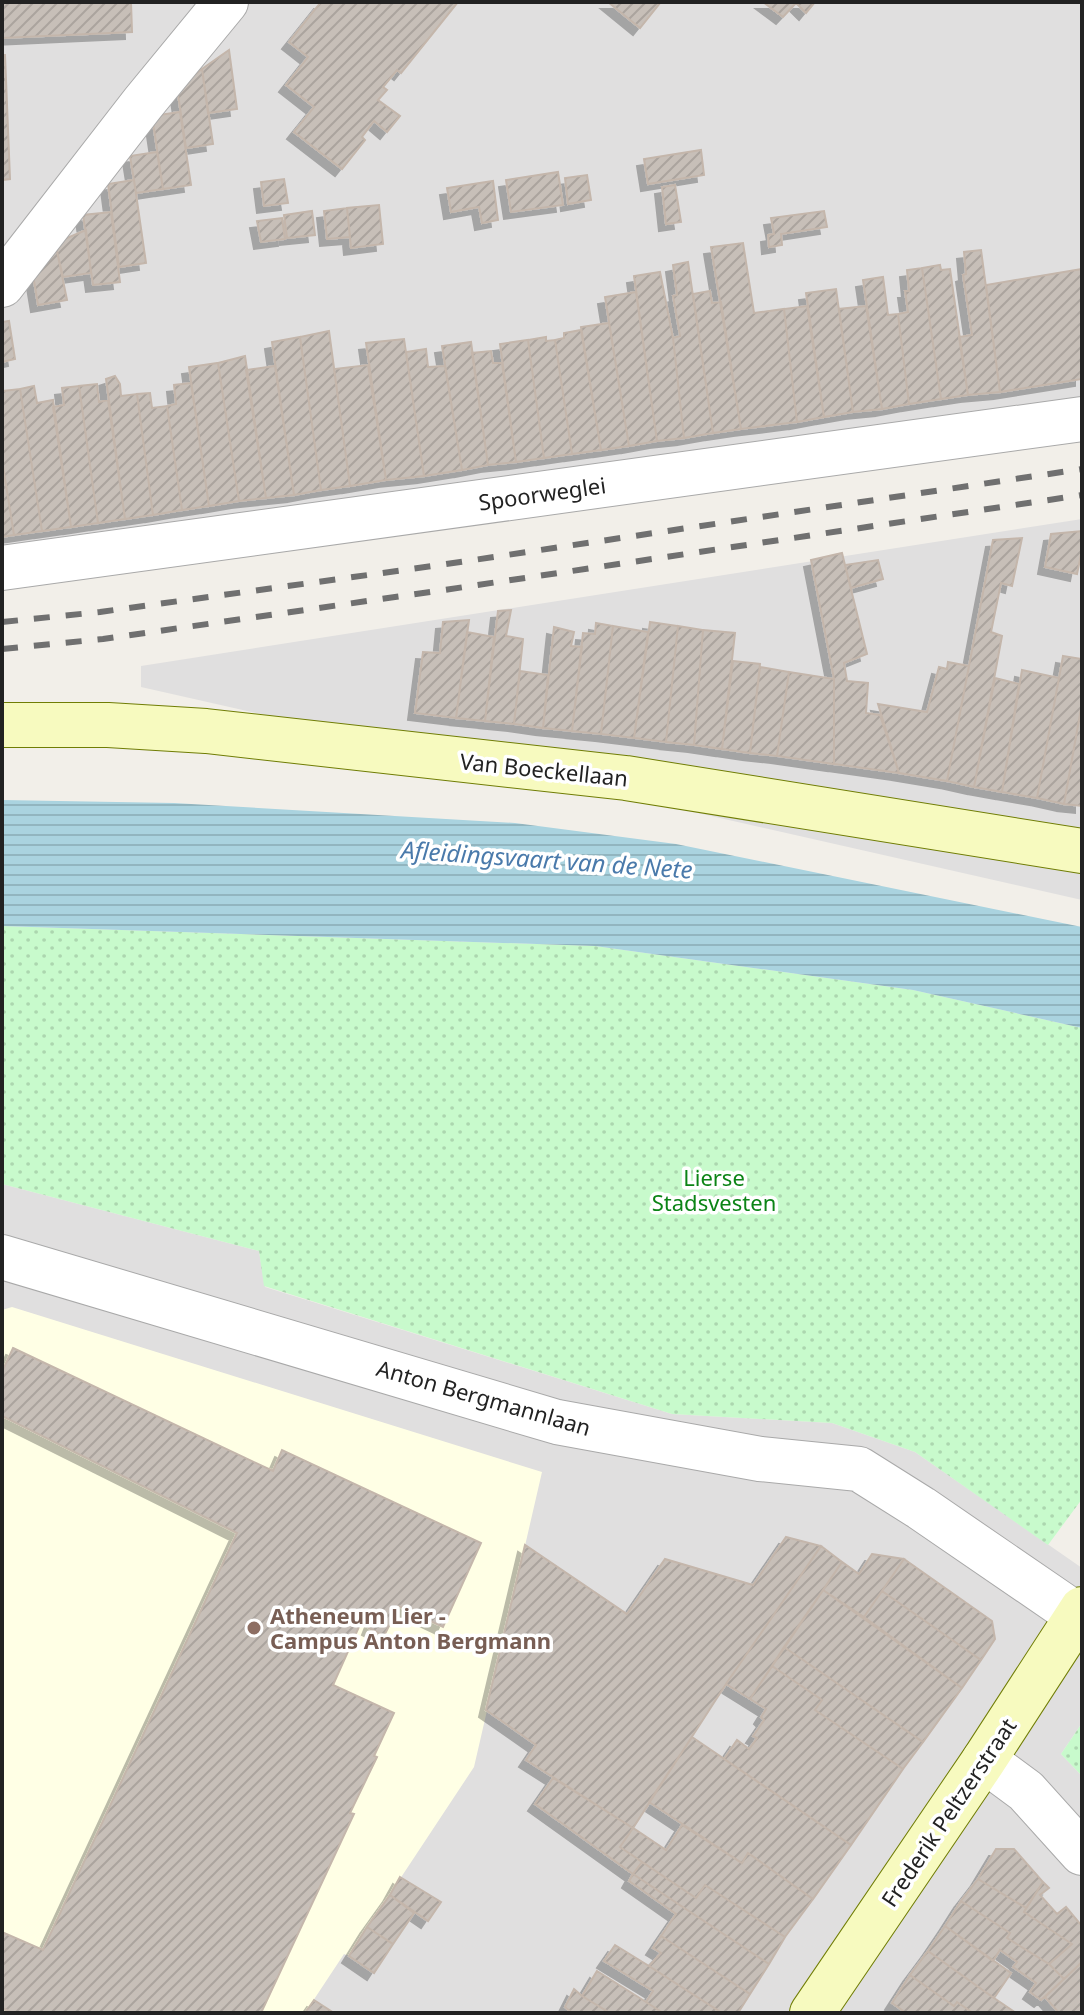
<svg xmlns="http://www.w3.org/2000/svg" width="1084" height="2015" font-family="'Noto Sans',sans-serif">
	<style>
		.residential { fill: #e0dfdf }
		.education { fill: #ffffe5 }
		.park { fill: url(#park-dots) }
		.water { fill: url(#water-rules) }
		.building { fill: url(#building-hatch); stroke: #c4b6ab; stroke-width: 2; filter: url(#shadow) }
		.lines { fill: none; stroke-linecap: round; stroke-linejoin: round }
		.street-casing { stroke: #a9a9a9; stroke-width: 46 }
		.secondary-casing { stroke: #707d05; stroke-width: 46 }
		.street { stroke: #fff; stroke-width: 44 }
		.secondary { stroke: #f7fabf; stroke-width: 44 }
		.rail { stroke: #707070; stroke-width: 6; stroke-dasharray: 16 16; stroke-linecap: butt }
		.education-dot { fill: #8d6e63; stroke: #fff; stroke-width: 3 }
		.labels { text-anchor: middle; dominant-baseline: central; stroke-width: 7; stroke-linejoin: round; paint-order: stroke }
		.street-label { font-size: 22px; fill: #222; stroke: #fff }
		.park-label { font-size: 22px; fill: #0c8416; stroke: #fff }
		.education-label { font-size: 22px; font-weight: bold; fill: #785e54; stroke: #fff; text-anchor: start }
		.water-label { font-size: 24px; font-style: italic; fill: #4a7aab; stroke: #fff }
	</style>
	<defs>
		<pattern id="park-dots" width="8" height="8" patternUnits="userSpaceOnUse" patternTransform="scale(2)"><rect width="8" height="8" fill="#c8facc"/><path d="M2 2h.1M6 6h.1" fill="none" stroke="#acd6af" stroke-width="1.8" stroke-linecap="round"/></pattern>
		<pattern id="water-rules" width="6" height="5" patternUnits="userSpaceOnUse" patternTransform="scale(2)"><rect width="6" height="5" fill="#aad3df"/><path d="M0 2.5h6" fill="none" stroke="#92b5bf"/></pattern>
		<pattern id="building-hatch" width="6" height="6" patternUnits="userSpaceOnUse" patternTransform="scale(2)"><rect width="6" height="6" fill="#c7bfb8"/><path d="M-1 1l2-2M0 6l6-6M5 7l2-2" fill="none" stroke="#aba49e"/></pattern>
		<filter id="shadow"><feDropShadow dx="-7" dy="7" stdDeviation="0" flood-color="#0004"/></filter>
	</defs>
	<rect width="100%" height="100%" fill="#f2efe9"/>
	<path class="residential" d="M2,2h1080v397l-1080,150z
		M1082,519v381l-941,-213v-21z
		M2,1184l257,67 6,36 407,127 160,9 83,29 167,116v155l-21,31 21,22v237h-1080z"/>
	<path class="education" d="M12,1307l530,165 -68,295 -125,189 -5,-2 -39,59h-303v-703z"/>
	<path class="park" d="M2,926l593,20 318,44 169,38v471l-34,46 -133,-93 -83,-29 -160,-9 -408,-128 -5,-35 -257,-67z
		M1082,1723v53l-21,-22z"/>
	<path class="water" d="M2,800l172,3 341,20 161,21 406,83v101l-169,-38 -318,-44 -593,-20z"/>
	<path class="building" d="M2,2h129l1,30 -130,6z
		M321,2h137l-57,71 -4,-3 -14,17 4,3 -9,10 22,16 -13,16 -13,-11 -12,16 3,3 -23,29 -48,-37 20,-25 -28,-22 22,-28 -19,-15z
		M608,2h51l1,1 -20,25z
		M763,2h52l-9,11 -10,-10 -13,14z
		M229,50l8,59 -29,4 -6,-44z
		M2,55h3l5,124 -8,1z
		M202,69l11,75 -27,4 -9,-60z
		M180,112l11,73 -28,4 -11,-73z
		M701,150l3,25 -56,9 -4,-25z
		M157,152l6,37 -27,4 -6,-37z
		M558,172l5,33 -52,7 -5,-32z
		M587,175l4,25 -23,4 -3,-26z
		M284,179l4,24 -24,3 -3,-24z
		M134,180l12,83 -27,4 -11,-83z
		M493,181l5,39 -16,3 -3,-16 -28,5 -4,-24z
		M675,185l6,37 -15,2 -4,-37z
		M379,205l4,39 -32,4 -4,-40z
		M347,208l3,29 -23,2 -3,-28z
		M312,211l3,24 -28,3 -3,-23z
		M824,211l3,16 -46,7 1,11 -13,2 -1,-12 6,-1 -3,-16z
		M111,212l9,70 -27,3 -10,-70z
		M282,218l3,21 -24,3 -4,-21z
		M86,230l5,43 -28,4 -8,-34z
		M743,243l11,70 30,-4 13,113 -56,7 -30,-182z
		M981,250l19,142 -32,3 -9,-58 13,-2 -9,-60 3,-1 -2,-22z
		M57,251l10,49 -29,5 -7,-42z
		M688,262l25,171 -29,5 -11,-100 7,-2 -7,-40 4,-1 -4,-30z
		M940,265l1,5 9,-1 18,126 -27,4 -19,-131z
		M922,268l19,131 -32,5 -11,-90 10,-2 -3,-21h4l-2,-21z
		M1082,269v110l-82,13 -14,-107z
		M660,272l13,66 11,100 -27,3 -23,-165z
		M883,277l5,38 10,-1 11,90 -27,5 -19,-129z
		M836,289l17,123 -29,5 -18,-124z
		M710,291l2,12 9,-1 20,127 -28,4 -20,-139z
		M636,292l21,149 -28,5 -24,-149z
		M807,306l17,111 -27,5 -13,-113z
		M866,306l16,103 -29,3 -14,-103z
		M9,321l6,38 -13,3v-40z
		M609,323l20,123 -28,4 -20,-123z
		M581,330l20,120 -29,4 -17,-114 9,-2v-5z
		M329,331l21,155 -29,4 -21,-153z
		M300,337l21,153 -27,5 -22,-153z
		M546,337v4l9,-1 17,114 -28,4 -16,-118z
		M404,339l20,137 -38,4 -20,-137z
		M528,340l16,118 -28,4 -16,-118z
		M471,342l17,123 -26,5 -20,-124z
		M426,349l2,18 17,-1 17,104 -38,6 -18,-124z
		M491,351l2,12h9l14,99 -28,3 -16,-112z
		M245,356l21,142 -27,3 -21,-138z
		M218,363l21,138 -30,5 -20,-139z
		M368,365l18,115 -36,6 -16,-117z
		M275,366l19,129 -28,3 -20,-128z
		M115,376l5,8 1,12 16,-2 16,121 -28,4 -19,-140z
		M191,383l18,123 -27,4 -15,-104 9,-2 -2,-19z
		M97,384l2,18 9,-2 17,119 -27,4 -19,-137z
		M34,386l3,17 16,-3 18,127 -29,4 -22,-142z
		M79,386l19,137 -27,4 -18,-120 11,-2 -2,-17z
		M20,389l22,142 -28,4 -12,-75v-61l1,-8z
		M150,393l2,15 15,-2 15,104 -29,5 -16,-121z
		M2,460l12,75 -12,2z
		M1082,531v19l-5,24 -32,-7 6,-33z
		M1022,538l-10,48 -11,-3 -10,49 11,4 -28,151 -27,-6 46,-241z
		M842,553l25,101 -23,9 3,18 21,2 -2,30 14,2 19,58 -65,-9v-85l-23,-119z
		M878,560l5,19 -32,9 -6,-23z
		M511,610l-5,26 17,3 -9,85 -29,-3 13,-110z
		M469,620l-13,98 -41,-5 8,-61 17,1 3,-31z
		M650,622l28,4 -12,116 -32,-4z
		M596,623l17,3 -12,108 -29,-3 11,-98 12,1z
		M613,626l35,6 -14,106 -33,-4z
		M678,626l25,4 -9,115 -28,-3z
		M554,627l20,5 -3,14 11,1 -10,84 -29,-3z
		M703,630l32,3 -13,116 -28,-4z
		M467,632l27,5 -9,84 -29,-3z
		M1063,656l19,3v44l-18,101 -27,-6z
		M733,661l27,3 -10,89 -28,-4z
		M948,662l21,4 -22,115 -48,-8 -21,-69 49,8 12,-45 8,2z
		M760,667l29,5 -12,84 -27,-3z
		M1022,670l37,8 -22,120 -35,-6z
		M520,671l28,4 -5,53 -29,-4z
		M789,672l45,7v85l-57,-8z
		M995,678l24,6 -17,108 -28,-5z
		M1082,703v103l-18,-2z
		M13,1348l260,123 9,-21 199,93 -38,84 -44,-21 -15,30 -15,-8 5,-13 -8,-4 -33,74 61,28 -20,43 3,1 -27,56 4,1 -93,199h-248l-11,-5v-76l41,18 194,-417 -235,-117v-44z
		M786,1537l35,9 -95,138 -93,144 -107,-68 10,-15 -50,-35 39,-165 102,69 38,-55 88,26z
		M821,1546l21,16 -92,137 -24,-15z
		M872,1554l32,5 -40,58 -41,-27 19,-28 17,12z
		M904,1559l88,62 3,18 -14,21 -99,-69z
		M823,1590l139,98 -39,54 -139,-95z
		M882,1591l99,69 -19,28 -98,-71z
		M784,1647l139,95 -20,27 -88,-59 7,-10 -50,-34z
		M772,1666l50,34 -7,10 88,59 -52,76 -127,-86 13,-19 12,9 8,-11 -4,-2 11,-16 -3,-3 5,-8 -16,-10z
		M692,1737l159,108 -38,54 -65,-46 -6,10 -93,-61z
		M553,1778l80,50 -13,19 22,15 -9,12 -98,-70z
		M682,1825l60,38 6,-10 65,46 -28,38 -80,-52 -9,13 -76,-51 13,-19 33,22z
		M996,1849h18l29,33 -17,26 -48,-29z
		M642,1862l54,36 9,-13 80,52 -16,27 -136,-90z
		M633,1874l136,90 -19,30 -89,-58 15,-22 -47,-33z
		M400,1877l41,25 -13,19 -38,-26z
		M978,1879l48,29 -2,4 48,32 -23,20 -42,-26 3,-5 -49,-32z
		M1043,1882l6,6 -9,7 17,19 9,-7 16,19v36l-18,17 -15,-15 23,-20 -48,-32z
		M390,1895l24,18 -21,31 -26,-17z
		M961,1901l49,32 -3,5 42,26 15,15 -23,21 -11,-8 6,-9 -23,-16 4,-5 -17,-12 -7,11 -48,-35z
		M945,1926l66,47 -17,25 -66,-47z
		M367,1927l26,17 -19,29 -25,-17z
		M661,1936l89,58 -12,19h-16l-73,-47 12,-13 -8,-5z
		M615,1945l34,21 73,47h-59l-17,-11 7,-11 -49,-30z
		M928,1951l66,47 22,15h-43l-16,-11 -3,4 -44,-31z
		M1082,1962v51h-23l-14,-16z
		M597,1971l49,31 17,11h-53l-28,-17z
		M910,1975l44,31 3,-4 16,11h-67l-14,-10z
		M574,1989l8,7 28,17h-38l-7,-6z
		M314,2000l20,13h-29z"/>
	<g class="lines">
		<defs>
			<path id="street" d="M2,285l141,-182 83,-101
				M2,568l1080,-149
				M2,1257l555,165 203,37 99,10 62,39 156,107
				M984,1760l42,31 56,62"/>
			<path id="secondary" d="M2,725h106l98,6 420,47 456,73
				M812,2013l172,-253 98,-151"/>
		</defs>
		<use href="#street" class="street-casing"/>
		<use href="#secondary" class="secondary-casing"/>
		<use href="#street" class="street"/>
		<use href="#secondary" class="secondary"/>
		<path class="rail" d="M2,622l98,-10 340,-47 642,-96
			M2,649l101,-10 341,-49 638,-95"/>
	</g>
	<circle class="education-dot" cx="254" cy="1628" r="8"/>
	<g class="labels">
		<g class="street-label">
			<text transform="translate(542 493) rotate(-8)">Spoorweglei</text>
			<text transform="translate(544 769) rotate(6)">Van Boeckellaan</text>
			<text transform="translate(484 1397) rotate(16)">Anton Bergmannlaan</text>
			<text transform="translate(948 1812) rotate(-56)">Frederik Peltzerstraat</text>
		</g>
		<g class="park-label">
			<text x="714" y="1177">Lierse<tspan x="714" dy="25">Stadsvesten</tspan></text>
		</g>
		<g class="education-label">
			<text x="270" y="1615">Atheneum Lier -<tspan x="270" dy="25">Campus Anton Bergmann</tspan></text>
		</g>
		<g class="water-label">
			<text transform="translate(547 859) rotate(4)">Afleidingsvaart van de Nete</text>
		</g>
	</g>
	<rect width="1084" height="2015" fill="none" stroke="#222222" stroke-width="8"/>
</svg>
